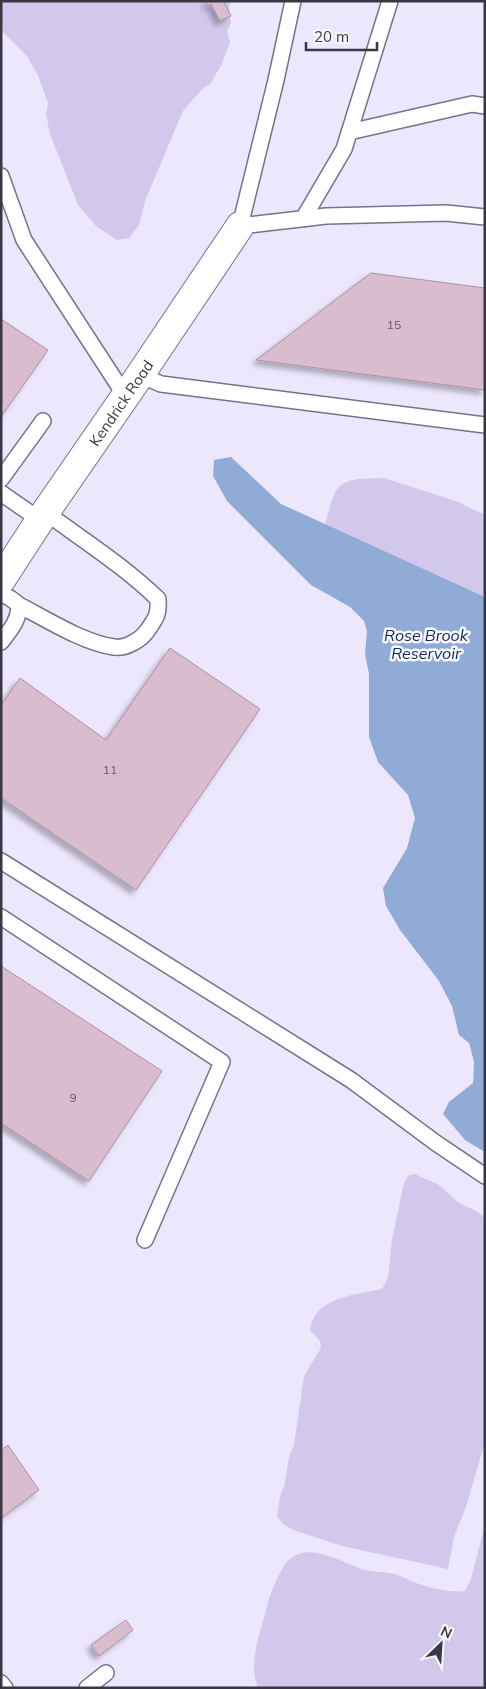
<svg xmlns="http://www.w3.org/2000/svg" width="486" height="1689" font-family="Mulish,sans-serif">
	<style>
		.green { fill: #d2c8eb }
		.water { fill: #91abd7 }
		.building { fill: #d9bdce; stroke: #ab91a1; filter: url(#shadow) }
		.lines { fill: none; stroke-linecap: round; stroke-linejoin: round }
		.lane-casing { stroke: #787189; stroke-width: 18 }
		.street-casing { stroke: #787189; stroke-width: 30 }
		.lane { stroke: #fff; stroke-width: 15 }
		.street { stroke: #fff; stroke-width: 28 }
		.labels { text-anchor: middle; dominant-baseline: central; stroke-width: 5; stroke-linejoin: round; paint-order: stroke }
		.number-label { font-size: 12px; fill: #625865 }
		.street-label { font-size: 15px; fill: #3a3742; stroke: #f9f8fd }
		.water-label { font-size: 16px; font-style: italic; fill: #0c295e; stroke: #f9f8fd }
	</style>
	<defs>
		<filter id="shadow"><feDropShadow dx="-4.5" dy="4.5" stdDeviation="2.5" flood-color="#0004"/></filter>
	</defs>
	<rect width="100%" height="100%" fill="#ede7fe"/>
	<path class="green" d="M1,1h229l-1,11 2,11 -4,8 3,11 -8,22 -12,20 -7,4 -20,23 -38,90 -6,24 -10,13 -12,2 -21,-14 -18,-21 -28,-71 -4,-20 2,-11 -10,-28 -12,-20 -22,-22 -3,-7z
		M384,478l72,23 29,14v82l-160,-72c12,-45 12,-46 59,-47z
		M415,1174l24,11 20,18 17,8 9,7v224l-19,65 -12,30 -6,32 -106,-23 -46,-15 -12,-6 -7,-8 3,-21 5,-12 4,-27 5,-12 10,-69 17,-28 -1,-7 -10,-11c5,-34 46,-35 72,-41l6,-11 4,-39 12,-56 5,-8z
		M485,1525v163h-227c-10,-24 2,-55 8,-78 3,-13 14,-43 24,-51 21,-18 54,5 75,11 10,2 21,2 30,4 8,2 14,7 21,9 15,5 34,10 49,8l6,-12z"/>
	<path class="water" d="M231,457l50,47 204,93v555l-20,-12 -22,-26 6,-12 24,-19 1,-21 -5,-19 -10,-8 -7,-29 -13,-25 -39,-51 -14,-24 -3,-18 24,-40 8,-30 -7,-23 -30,-33 -9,-25v-63l-4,-20 2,-22 -3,-11 -14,-14 -39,-22 -84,-84 -14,-25 1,-16z"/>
	<path class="building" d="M206,1h19l-1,1 7,14 -11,5 -9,-17 -3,1z
		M371,273l114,15v102l-229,-30z
		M1,319l47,31 -47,67z
		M170,648l90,61 -124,181 -135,-92v-93l19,-27 86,62z
		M1,966l161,105 -73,110 -88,-58z
		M8,1445l31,45 -38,28v-68z
		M126,1620l7,10 -34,26 -8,-11z"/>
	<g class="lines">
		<defs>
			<path id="lane" d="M293,1l-17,79 -36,146 86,-10 120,-3 39,4
				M349,132l123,-28 13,2
				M1,176l23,64 102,157
				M303,219l41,-70 46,-148
				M140,375l21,9 324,41
				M1,479l42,-58
				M1,493l39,27
				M1,594l9,4 9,7c0,16 -9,25 -18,37
				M19,605c27,14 65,38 95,42 11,2 27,-7 33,-16 9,-13 12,-16 11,-32 -34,-33 -75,-59 -113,-87
				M1,861l350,219 85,63 49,33
				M1,917l221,145 -77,178
				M1,1683l4,5
				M87,1688l19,-15"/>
			<g id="street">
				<path id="s1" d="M1,580l39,-60 100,-145 100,-149"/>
			</g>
		</defs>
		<use href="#lane" class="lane-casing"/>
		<use href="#street" class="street-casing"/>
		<use href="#lane" class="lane"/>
		<use href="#street" class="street"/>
	</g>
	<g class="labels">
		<g class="number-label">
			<text x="394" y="324">15</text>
			<text x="110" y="769">11</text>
			<text x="73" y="1097">9</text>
		</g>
		<g class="street-label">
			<text stroke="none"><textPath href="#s1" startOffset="214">Kendrick Road</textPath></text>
		</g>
		<g class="water-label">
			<text x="426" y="635">Rose Brook<tspan x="426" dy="18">Reservoir</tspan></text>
		</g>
	</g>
	<rect width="486" height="1689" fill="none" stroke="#3a3742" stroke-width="5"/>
	<g transform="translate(441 1644) rotate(25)" stroke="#f9f8fd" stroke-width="4" paint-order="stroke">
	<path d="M0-4L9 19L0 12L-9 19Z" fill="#3a3742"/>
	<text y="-8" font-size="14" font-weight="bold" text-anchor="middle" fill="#3a3742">N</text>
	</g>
	<path d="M306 42v8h71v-8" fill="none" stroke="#3a3742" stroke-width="2.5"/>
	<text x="314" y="42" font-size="15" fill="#3a3742" stroke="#f9f8fd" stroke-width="4" paint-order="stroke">20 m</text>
</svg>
